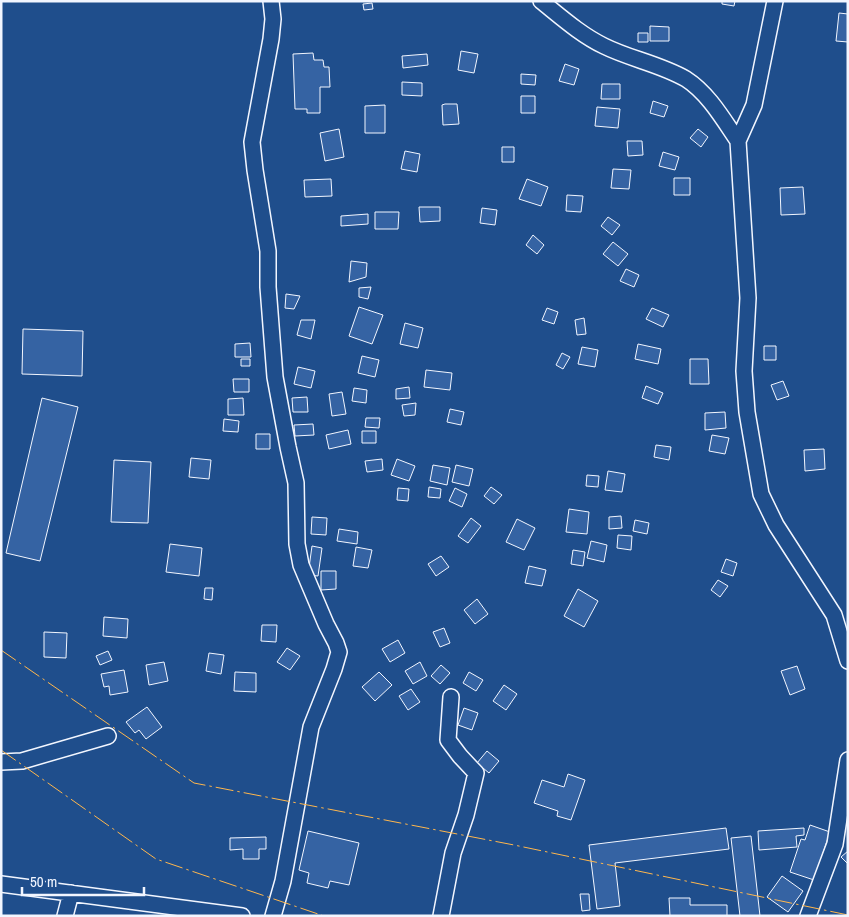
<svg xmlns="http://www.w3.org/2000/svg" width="849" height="917" font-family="'Archivo Narrow',sans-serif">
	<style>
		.building { fill: #3563a3; stroke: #f2f6ff }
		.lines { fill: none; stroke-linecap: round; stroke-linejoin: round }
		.minor-casing { stroke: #f2f6ff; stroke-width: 18 }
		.minor { stroke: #1f4e8c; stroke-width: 15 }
		.power { stroke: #ffb74d; stroke-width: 1; stroke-dasharray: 18 4 2.5 4; stroke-linecap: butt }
	</style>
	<rect width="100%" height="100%" fill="#1f4e8c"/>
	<path class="building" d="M722,1h13l-1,5 -12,-2z
		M372,3l1,6 -9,1 -1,-6z
		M839,13l9,1v28l-12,-1z
		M650,26l19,1v14h-19z
		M638,33h10v9h-10z
		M461,51l17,3 -4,19 -16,-3z
		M313,53l1,7h9l1,7h5l1,20h-10v26h-13v-4h-12l-2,-55z
		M427,54l1,11 -25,3 -1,-12z
		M565,64l14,5 -5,16 -15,-4z
		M521,74l15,1 -1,10 -14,-1z
		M402,82l20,1v13l-20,-1z
		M602,84h18v15h-19z
		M521,96h14v17h-14z
		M653,101l15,5 -4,11 -14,-4z
		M445,104h12l2,20 -16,1 -1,-20z
		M385,105v28h-20v-27z
		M597,107l23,2 -2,19 -23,-2z
		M339,129l5,28 -19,4 -5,-28z
		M698,129l10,8 -7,10 -11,-9z
		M627,141h15l1,14 -15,1z
		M502,147h12v15h-12z
		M405,151l15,3 -3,18 -16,-3z
		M663,152l16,5 -4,13 -16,-4z
		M613,169l18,1 -2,19 -18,-1z
		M674,178h16v17h-16z
		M331,179l1,17 -27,1 -1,-17z
		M527,179l21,8 -7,19 -22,-7z
		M803,187l2,27 -24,1 -1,-27z
		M567,195l16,1 -2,16 -15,-1z
		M419,207h21v14l-20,1z
		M482,208l15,2 -2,15 -15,-2z
		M375,212h24l-1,17h-23z
		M368,214v10l-27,2v-10z
		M608,217l12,8 -8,10 -11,-9z
		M533,235l11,10 -7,9 -11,-9z
		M613,242l15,12 -10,12 -15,-12z
		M351,261l16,2 -1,14 -17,5z
		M626,269l13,6 -5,12 -14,-6z
		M371,287l-3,12 -9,-2v-9z
		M286,294l14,2 -6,13 -9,-1z
		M359,307l24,8 -11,29 -23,-8z
		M547,308l11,4 -4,12 -12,-4z
		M652,308l17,7 -6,12 -17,-8z
		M584,318l2,16 -9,1 -2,-15z
		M301,320h14l-4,19 -14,-4z
		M405,323l18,5 -5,20 -18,-4z
		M23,329l60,2 -1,45 -60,-2z
		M250,343l1,14h-16v-13z
		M638,344l23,5 -3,15 -23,-5z
		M764,346h12v14h-12z
		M582,347l16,3 -3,17 -17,-3z
		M562,353l8,4 -7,12 -7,-4z
		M362,356l17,4 -4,17 -17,-4z
		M241,359h9v7h-9z
		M690,359h18l1,25h-19z
		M298,367l17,4 -4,17 -17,-4z
		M426,370l26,3 -2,17 -26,-3z
		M233,379h16v13h-15z
		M783,381l6,15 -12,4 -6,-15z
		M646,386l17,7 -5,11 -16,-6z
		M409,387l1,11 -14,1v-10z
		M354,388l13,2 -1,13 -14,-2z
		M342,392l4,22 -14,2 -3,-22z
		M307,397l1,15h-15l-1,-14z
		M42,398l36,9 -38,154 -34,-8z
		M243,398l1,17h-16v-16z
		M416,403l-1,12 -11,1 -2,-11z
		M450,409l14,3 -3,13 -14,-3z
		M725,412l1,16 -21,2v-17z
		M366,418h14l-1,10 -14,-1z
		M224,419l15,2 -1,11 -15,-1z
		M313,424l1,11 -19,1 -1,-11z
		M348,430l3,14 -22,5 -3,-14z
		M362,431h14v12h-14z
		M256,434h14v15h-14z
		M712,435l17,3 -4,16 -16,-3z
		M656,445l15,2 -2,13 -15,-3z
		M824,449l1,20 -20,2 -1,-21z
		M191,458l20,2 -2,19 -20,-2z
		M382,459l1,11 -16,2 -2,-11z
		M397,459l18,7 -6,15 -18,-6z
		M114,460l37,2 -3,61 -37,-1z
		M433,465l17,3 -3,17 -17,-4z
		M456,465l17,4 -4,17 -17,-4z
		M608,471l17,3 -3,18 -17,-2z
		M587,475l12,1 -1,11 -12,-1z
		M429,487l12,2 -1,9 -12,-1z
		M491,487l11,8 -8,9 -10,-8z
		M398,488l11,1 -1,12 -11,-1z
		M455,488l12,6 -5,13 -13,-6z
		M569,509l20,3 -2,22 -21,-2z
		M621,516l1,12 -13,1v-12z
		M312,517l15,1 -1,17 -15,-1z
		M471,518l10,8 -13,17 -10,-7z
		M517,519l18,9 -11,22 -18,-8z
		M635,520l14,3 -2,11 -14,-3z
		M339,529l19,3 -1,12 -20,-3z
		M618,535l14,1 -1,14 -14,-2z
		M591,541l16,4 -3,17 -17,-4z
		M170,544l32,4 -3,28 -33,-4z
		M312,546l10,2 -4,28 -10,-1z
		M356,547l16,3 -4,18 -15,-2z
		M573,550l12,2 -2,14 -12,-2z
		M441,556l8,11 -13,9 -8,-12z
		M726,559l11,4 -4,13 -12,-4z
		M529,566l17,4 -4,16 -17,-3z
		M321,571h15v18l-15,1z
		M718,580l10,6 -8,11 -9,-7z
		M205,588h8l-1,12 -8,-1z
		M578,589l20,12 -14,26 -20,-11z
		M477,599l11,15 -13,10 -11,-14z
		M104,617l24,2 -1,19 -24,-2z
		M262,625h15l-1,17 -15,-1z
		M444,628l6,15 -10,4 -7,-15z
		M44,632l23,1 -1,25 -22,-1z
		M398,640l7,13 -15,9 -8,-13z
		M287,648l13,8 -10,14 -13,-8z
		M108,651l4,9 -12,5 -4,-9z
		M209,653l15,2 -3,19 -15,-3z
		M164,662l4,19 -19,4 -3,-20z
		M420,662l7,14 -14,8 -8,-13z
		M441,665l9,8 -10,11 -9,-8z
		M797,666l8,23 -15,6 -9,-24z
		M124,670l4,22 -18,3 -1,-9 -5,1 -3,-13z
		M235,672l21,1v19l-22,-1z
		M379,672l13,13 -17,16 -13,-14z
		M469,672l14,8 -7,11 -13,-8z
		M504,685l13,9 -11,16 -13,-9z
		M411,689l9,13 -12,8 -9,-14z
		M147,707l15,20 -16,12 -7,-9 -4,3 -9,-11z
		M464,708l14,5 -6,17 -14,-5z
		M487,751l12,10 -10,12 -12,-10z
		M568,774l17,6 -14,40 -14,-4 1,-5 -24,-8 8,-23 22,7z
		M810,825l20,7 -16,48 -24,-8 11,-33 4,1z
		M726,828l3,21 -114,14 5,43 -23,3 -8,-64z
		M804,828v7l-8,1 1,11 -38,3 -1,-19z
		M308,831l51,12 -10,42 -19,-4 -2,7 -21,-5 2,-10 -10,-3z
		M751,836l9,80h-20l-9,-78z
		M266,837v12h-7v10h-16v-10l-13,1v-12z
		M848,851v13l-7,-7z
		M782,876l21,15 -15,21 -21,-15z
		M580,894h9l1,16 -8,1z
		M669,898h21v7h37v11h-57z"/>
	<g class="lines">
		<defs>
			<path id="minor" d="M271,1l2,18 -2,20 -19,103 3,28 13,81v36l7,90 13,70 8,36 1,61 4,21 25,59 10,19 3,9 -5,17 -23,58 -28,154 -10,35
				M541,1c20,16 40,34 63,45 26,13 56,18 82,33 22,14 37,40 52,62
				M775,1l-21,104 -16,36 10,157 -4,73 3,41 14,82 15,31 58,90 14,46
				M1,762l21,-1 86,-25
				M1,884l241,32
				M65,916l6,-23
				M441,916l12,-63 13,-38 10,-42 -16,-17 -12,-16 3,-43
				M808,916l27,-72 13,-84"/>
		</defs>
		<use href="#minor" class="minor-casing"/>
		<use href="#minor" class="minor"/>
		<path class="power" d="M1,650l193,133 320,62 334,70
			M1,750l155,109 168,57"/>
	</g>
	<rect width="849" height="917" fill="none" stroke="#f2f6ff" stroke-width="5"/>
	<path d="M22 887v8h122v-8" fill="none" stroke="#f2f6ff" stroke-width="2.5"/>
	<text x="30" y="887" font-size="15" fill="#f2f6ff" stroke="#1f4e8c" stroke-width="4" paint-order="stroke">50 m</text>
</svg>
